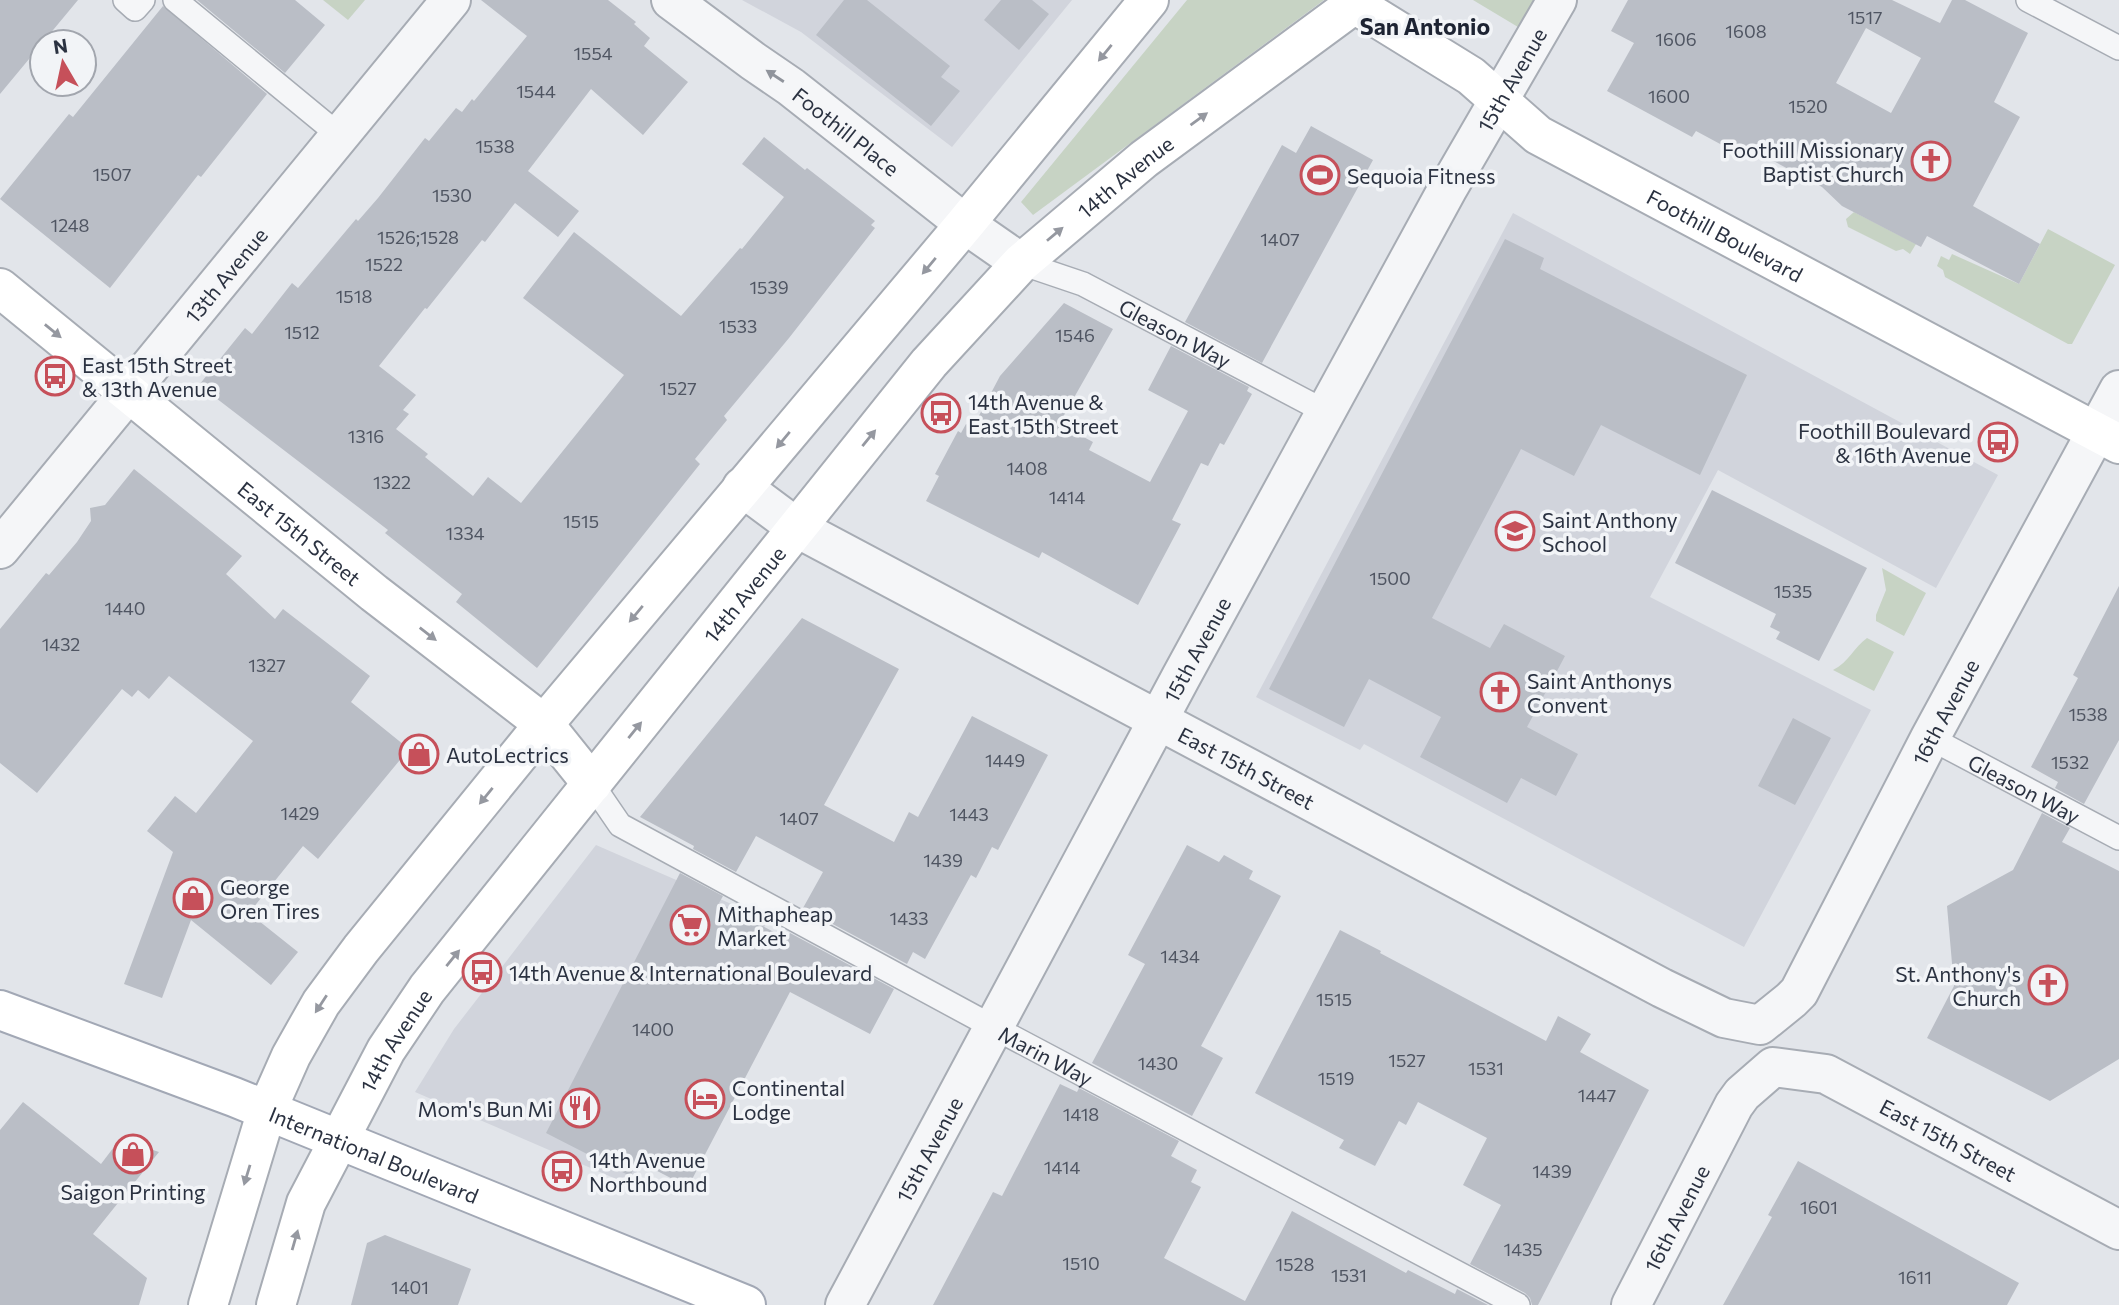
<svg xmlns="http://www.w3.org/2000/svg" width="2119" height="1305" font-family="Commissioner,sans-serif">
	<style>
		.built { fill: #d1d4dc }
		.green { fill: #c7d3c4 }
		.building { fill: #babec6; fill-rule: evenodd }
		.lines { fill: none; stroke-linecap: round; stroke-linejoin: round }
		.lane-casing { stroke: #a7acb4; stroke-width: 26 }
		.street-casing { stroke: #a7acb4; stroke-width: 42 }
		.secondary-casing { stroke: #a7acb4; stroke-width: 42 }
		.primary-casing { stroke: #a2a8b5; stroke-width: 42 }
		.lane { stroke: #f5f6f8; stroke-width: 23 }
		.street { stroke: #f5f6f8; stroke-width: 38 }
		.secondary { stroke: #fff; stroke-width: 38 }
		.primary { stroke: #fff; stroke-width: 38 }
		.oneway { fill: #9598a0 }
		.oneway2 { fill: #90949c }
		.labels { text-anchor: middle; dominant-baseline: central; stroke-width: 7; stroke-linejoin: round; paint-order: stroke }
		.number-label { font-size: 18px; fill: #4f5562 }
		.street-label { font-size: 21px; fill: #2b3241; stroke: #f2f4f7 }
		.poi-label { font-size: 21px; fill: #2b3241; stroke: #f2f4f7; text-anchor: start }
		.neighbourhood-label { font-size: 23px; font-weight: bold; fill: #1d2332; stroke: #f2f4f7 }
	</style>
	<rect width="100%" height="100%" fill="#e2e5ea"/>
	<path class="built" d="M742,0h330l-120,147 -151,-115z
		M1513,213l485,262 -62,113 -218,-118 -68,127 221,113 -127,237 -380,-203 -4,6 -104,-53z
		M596,845l172,75 -138,265 -215,-93 39,-63z"/>
	<path class="green" d="M323,0h42l-17,20z
		M1187,0h137l-291,215 -12,-13z
		M1473,0h64l-14,30z
		M1854,212l62,32 -6,10 -7,-5 -7,2 -48,-24 -2,-8z
		M2048,229l67,36 -43,79h-4l-123,-67 -2,-7 -6,-4 4,-10 8,4 3,-6 67,30z
		M1882,568l44,25 -22,43 -28,-15v-6l10,-25z
		M1867,638l27,14 -20,39 -41,-21c16,-8 21,-23 34,-32z"/>
	<path class="building" d="M0,0h78l-78,94z
		M197,0h98l30,25 -40,48z
		M481,0h127l28,22 -2,2 16,14 -6,8 44,36 -45,53 -52,-46 -63,82 51,40 -21,26 -43,-34 -30,39 -3,-2 -55,69 -2,-1 -46,58 37,29 -13,15 6,4 -13,15 32,25 -3,3 48,39 15,-19 33,26 103,-128 -101,-77 51,-66 107,84 59,-68 2,1 42,-52 -42,-33 22,-27 41,33 2,-2 68,53 -4,4 4,3 -86,110 -65,78 3,4 -32,39 5,5 -163,204 -81,-66 6,-8 -77,-61 3,-3 -189,-145 46,-57 7,6 40,-51 6,5 58,-69 2,2 20,-23 47,-60 4,3 27,-33 6,4 10,-13 2,2 53,-65z
		M844,0h23l83,66 -9,11 19,14 -29,35 -115,-91z
		M1001,0h31l17,14 -30,36 -35,-30z
		M1628,0h264l48,23 12,-23h13l63,33 -34,69 26,15 -47,89 67,38 -21,40 -92,-48 -6,11 -79,-41 -20,-19 -69,-37 -5,9 -52,-28 -4,6 -85,-46 27,-48 -23,-12zM1866,28l55,30 -30,55 -55,-30z
		M163,6l104,88 -66,83 -3,-2 -88,113 -110,-89 69,-85 4,3z
		M1311,126l62,34 -111,203 -77,-41 97,-177 14,8z
		M1505,239l39,19 -4,11 207,106 -47,100 -99,-50 -27,51 -53,-27 -89,169 58,30 14,-24 61,32 -38,71 51,27 -22,42 -35,-18 -14,25 -87,-46 21,-40 -72,-38 -25,48 -75,-38z
		M1064,303l49,26 -54,95 34,18 -4,8 61,32 38,-71 -40,-21 23,-44 78,41 -2,4 5,3 -28,51 -4,-2 -12,23 -7,-3 -29,57 9,4 -43,81 -96,-53 -3,6 -113,-57 13,-25 -4,-2 23,-43 3,2 5,-9 7,3 27,-51z
		M134,469l108,87 -16,18 49,45 8,-10 87,67 -19,26 58,47 -91,110 -15,-13 -54,67 49,39 -27,33 -80,-65 -29,78 -38,-14 49,-132 -26,-21 28,-35 21,17 57,-72 -84,-65 -20,23 -11,-9 -6,7 -10,-8 -85,104 -37,-30v-134l46,-56 3,2 28,-33 14,-21 -1,-13 15,-3z
		M1712,490l155,78 -48,93 -43,-22 4,-7 -10,-5 6,-13 -101,-51z
		M2119,586v154l-35,64 -29,-16 3,-6 -27,-15 47,-89 -5,-3z
		M802,618l97,51 -75,136 70,37 15,-30 9,5 54,-101 76,39 -50,95 -6,-3 -16,31 -5,-3 -46,84 -12,-7 -6,12 -104,-56 20,-36 -67,-36 -20,36 -43,-23 1,-3 -54,-29z
		M1793,718l38,20 -36,67 -37,-19z
		M2042,813l28,15 -8,14 57,29v188l-69,42 -123,-63 27,-52 -7,-80 66,-36z
		M1187,845l32,17 5,-7 29,16 -4,8 32,17 -80,150 22,12 -31,58 -100,-53 53,-99 -17,-9z
		M680,873l43,23 -4,7 68,36 3,-6 104,56 -24,45 -80,-42 -102,195 -50,-26 -8,15 -84,-43z
		M1340,930l41,21 -1,2 166,88 12,-25 33,18 -11,18 69,38 -111,215h-6l-2,-7 -5,-5 -55,-29 31,-59 -38,-20 24,-47 -69,-36 -12,23 -7,-4 -24,45 -36,-18 5,-8 -89,-47z
		M1060,1084l17,8 2,-4 100,53 -8,15 26,14 -6,12 10,5 -37,71 81,43 47,-90 114,62 2,-3 47,24 2,-5 31,16h-555l60,-113 9,4z
		M23,1102l78,62 19,-25 39,13 -66,82 54,44 -8,27h-139v-175z
		M1798,1161l221,122 -12,22h-284l49,-88 -4,-2z
		M385,1235l86,34 -13,36h-107l16,-62z"/>
	<g class="lines">
		<defs>
			<g id="lane">
				<path d="M125,0l10,9 8,-9"/>
				<path d="M175,0l165,136"/>
				<path d="M2028,0l91,48"/>
				<path id="s1" d="M1021,263l62,21 243,128"/>
				<path id="s2" d="M1930,738l189,100"/>
				<path id="s3" d="M592,784l28,41 375,203 523,277"/>
			</g>
			<g id="street">
				<path id="s4" d="M671,0l82,61 38,26 174,137 56,39"/>
				<path id="s5" d="M742,487l55,41 865,460 62,30 36,7 31,-25 8,-8 131,-254 189,-348"/>
				<path id="s6" d="M0,549l451,-549"/>
				<path id="s7" d="M845,1305l336,-628 267,-489 109,-188"/>
				<path id="s8" d="M1631,1305l103,-200 8,-11 31,-27 53,7 293,156"/>
			</g>
			<g id="secondary">
				<path id="s9" d="M1348,0l123,76 67,59 581,309"/>
				<path id="s10" d="M0,288l374,305 170,131 48,60"/>
				<path d="M208,1305l59,-195 24,-54 30,-53 40,-54 183,-225 421,-500 184,-224"/>
				<path id="s11" d="M276,1305l30,-102 80,-153 41,-61 502,-626 92,-100 123,-104 216,-159"/>
			</g>
			<g id="primary">
				<path id="s12" d="M0,1010l234,87 512,208"/>
			</g>
		</defs>
		<use href="#lane" class="lane-casing"/>
		<use href="#street" class="street-casing"/>
		<use href="#secondary" class="secondary-casing"/>
		<use href="#primary" class="primary-casing"/>
		<use href="#lane" class="lane"/>
		<use href="#street" class="street"/>
		<use href="#secondary" class="secondary"/>
		<use href="#primary" class="primary"/>
	</g>
	<defs><path id="oneway-solid" d="M-6-.8H1V-3.2L6.5 0L1 3.2V.8H-6Z" transform="scale(1.75)"/></defs>
	<g class="oneway">
		<use href="#oneway-solid" transform="translate(1105 53) rotate(129)"/>
		<use href="#oneway-solid" transform="translate(1199 119) rotate(-36)"/>
		<use href="#oneway-solid" transform="translate(1055 234) rotate(-40)"/>
		<use href="#oneway-solid" transform="translate(929 266) rotate(130)"/>
		<use href="#oneway-solid" transform="translate(53 331) rotate(39)"/>
		<use href="#oneway-solid" transform="translate(869 438) rotate(-51)"/>
		<use href="#oneway-solid" transform="translate(783 440) rotate(130)"/>
		<use href="#oneway-solid" transform="translate(636 614) rotate(130)"/>
		<use href="#oneway-solid" transform="translate(428 634) rotate(38)"/>
		<use href="#oneway-solid" transform="translate(635 730) rotate(-51)"/>
		<use href="#oneway-solid" transform="translate(486 796) rotate(129)"/>
		<use href="#oneway-solid" transform="translate(453 958) rotate(-51)"/>
		<use href="#oneway-solid" transform="translate(321 1004) rotate(123)"/>
		<use href="#oneway-solid" transform="translate(247 1175) rotate(107)"/>
		<use href="#oneway-solid" transform="translate(295 1240) rotate(-74)"/>
	</g>
	<use class="oneway2" href="#oneway-solid" transform="translate(775 76) rotate(-147)"/>
	<defs>
		<symbol id="church-ring" viewBox="-11 -11 22 22"><circle r="9.5" fill="#f2f4f7" stroke="#c6505a" stroke-width="1.5"/><path d="M-1.2-6h2.4v3.5h3.3v2.4h-3.3V6h-2.4V-.1h-3.3v-2.4h3.3Z" fill="#c6505a"/></symbol>
		<symbol id="stadium-ring" viewBox="-11 -11 22 22"><circle r="9.5" fill="#f2f4f7" stroke="#c6505a" stroke-width="1.5"/><path d="M0-5a6.5 5 0 1 0 0 10a6.5 5 0 1 0 0-10ZM-3.5-1.8h7v3.6h-7Z" fill="#c6505a"/></symbol>
		<symbol id="bus-ring" viewBox="-11 -11 22 22"><circle r="9.5" fill="#f2f4f7" stroke="#c6505a" stroke-width="1.5"/><path d="M-5-6H5V4H4V6H2V4H-2V6H-4V4H-5ZM-3.5-4V0h7V-4ZM-3.5 1.2v1.5H-2V1.2ZM2 1.2v1.5H3.5V1.2Z" fill="#c6505a"/></symbol>
		<symbol id="school-ring" viewBox="-11 -11 22 22"><circle r="9.5" fill="#f2f4f7" stroke="#c6505a" stroke-width="1.5"/><path d="M0-5L7-2L0 1L-7-2ZM-4 1L0 2.5L4 1V4Q0 6-4 4Z" fill="#c6505a"/></symbol>
		<symbol id="shop-ring" viewBox="-11 -11 22 22"><circle r="9.5" fill="#f2f4f7" stroke="#c6505a" stroke-width="1.5"/><path d="M-5-2.5h2.3a2.7 3.5 0 0 1 5.4 0H5L5.5 6h-11ZM-1.5-2.5h3a1.5 2.3 0 0 0-3 0Z" fill="#c6505a"/></symbol>
		<symbol id="supermarket-ring" viewBox="-11 -11 22 22"><circle r="9.5" fill="#f2f4f7" stroke="#c6505a" stroke-width="1.5"/><path d="M-6-5.5h2.5l.6 2H6L4.5 2H-2.5L-4.4-4H-6ZM-1.5 3.2a1.3 1.3 0 1 0 .1 0ZM3 3.2a1.3 1.3 0 1 0 .1 0Z" fill="#c6505a"/></symbol>
		<symbol id="hotel-ring" viewBox="-11 -11 22 22"><circle r="9.5" fill="#f2f4f7" stroke="#c6505a" stroke-width="1.5"/><path d="M-6-4.5h1.5V1H6V5H4.5V3h-9V5H-6ZM-4 0a1.8 1.8 0 1 1 3.6 0ZM.5 0V-2.5h3Q6-2.5 6 0Z" fill="#c6505a"/></symbol>
		<symbol id="restaurant-ring" viewBox="-11 -11 22 22"><circle r="9.5" fill="#f2f4f7" stroke="#c6505a" stroke-width="1.5"/><path d="M-5-6h1v4h1v-4h1v4h1v-4h1v5L-1.5 .5V6h-2V.5L-5-1ZM5-6V6H3V1.5H1.5Q1.5-4 5-6Z" fill="#c6505a"/></symbol>
	</defs>
	<g fill-rule="evenodd">
		<use href="#church-ring" x="1909" y="139" width="44" height="44"/>
		<use href="#stadium-ring" x="1298" y="153" width="44" height="44"/>
		<use href="#bus-ring" x="33" y="354" width="44" height="44"/>
		<use href="#bus-ring" x="919" y="391" width="44" height="44"/>
		<use href="#bus-ring" x="1976" y="420" width="44" height="44"/>
		<use href="#school-ring" x="1493" y="509" width="44" height="44"/>
		<use href="#church-ring" x="1478" y="670" width="44" height="44"/>
		<use href="#shop-ring" x="397" y="732" width="44" height="44"/>
		<use href="#shop-ring" x="171" y="876" width="44" height="44"/>
		<use href="#supermarket-ring" x="668" y="903" width="44" height="44"/>
		<use href="#bus-ring" x="460" y="950" width="44" height="44"/>
		<use href="#church-ring" x="2026" y="963" width="44" height="44"/>
		<use href="#hotel-ring" x="683" y="1077" width="44" height="44"/>
		<use href="#restaurant-ring" x="558" y="1086" width="44" height="44"/>
		<use href="#shop-ring" x="111" y="1132" width="44" height="44"/>
		<use href="#bus-ring" x="540" y="1149" width="44" height="44"/>
	</g>
	<g class="labels">
		<g class="number-label">
			<text x="1865" y="17">1517</text>
			<text x="1746" y="31">1608</text>
			<text x="1676" y="39">1606</text>
			<text x="593" y="53">1554</text>
			<text x="536" y="91">1544</text>
			<text x="1669" y="96">1600</text>
			<text x="1808" y="106">1520</text>
			<text x="495" y="146">1538</text>
			<text x="112" y="174">1507</text>
			<text x="452" y="195">1530</text>
			<text x="70" y="225">1248</text>
			<text x="418" y="237">1526;1528</text>
			<text x="1280" y="239">1407</text>
			<text x="384" y="264">1522</text>
			<text x="769" y="287">1539</text>
			<text x="354" y="296">1518</text>
			<text x="738" y="326">1533</text>
			<text x="302" y="332">1512</text>
			<text x="1075" y="335">1546</text>
			<text x="678" y="388">1527</text>
			<text x="366" y="436">1316</text>
			<text x="1027" y="468">1408</text>
			<text x="392" y="482">1322</text>
			<text x="1067" y="497">1414</text>
			<text x="581" y="521">1515</text>
			<text x="465" y="533">1334</text>
			<text x="1390" y="578">1500</text>
			<text x="1793" y="591">1535</text>
			<text x="125" y="608">1440</text>
			<text x="61" y="644">1432</text>
			<text x="267" y="665">1327</text>
			<text x="2088" y="714">1538</text>
			<text x="1005" y="760">1449</text>
			<text x="2070" y="762">1532</text>
			<text x="300" y="813">1429</text>
			<text x="969" y="814">1443</text>
			<text x="799" y="818">1407</text>
			<text x="943" y="860">1439</text>
			<text x="909" y="918">1433</text>
			<text x="1180" y="956">1434</text>
			<text x="1334" y="999">1515</text>
			<text x="653" y="1029">1400</text>
			<text x="1407" y="1060">1527</text>
			<text x="1158" y="1063">1430</text>
			<text x="1486" y="1068">1531</text>
			<text x="1336" y="1078">1519</text>
			<text x="1597" y="1095">1447</text>
			<text x="1081" y="1114">1418</text>
			<text x="1062" y="1167">1414</text>
			<text x="1552" y="1171">1439</text>
			<text x="1819" y="1207">1601</text>
			<text x="1523" y="1249">1435</text>
			<text x="1081" y="1263">1510</text>
			<text x="1295" y="1264">1528</text>
			<text x="1349" y="1275">1531</text>
			<text x="1915" y="1277">1611</text>
			<text x="410" y="1287">1401</text>
		</g>
		<g class="street-label">
			<text stroke="none"><textPath href="#s7" startOffset="1395">15th Avenue</textPath></text>
			<text stroke="none"><textPath href="#s4" startOffset="219">Foothill Place</textPath></text>
			<text stroke="none"><textPath href="#s11" startOffset="1426">14th Avenue</textPath></text>
			<text stroke="none"><textPath href="#s9" startOffset="446">Foothill Boulevard</textPath></text>
			<text stroke="none"><textPath href="#s6" startOffset="355">13th Avenue</textPath></text>
			<text stroke="none"><textPath href="#s1" startOffset="170">Gleason Way</textPath></text>
			<text stroke="none"><textPath href="#s10" startOffset="387">East 15th Street</textPath></text>
			<text stroke="none"><textPath href="#s11" startOffset="859">14th Avenue</textPath></text>
			<text stroke="none"><textPath href="#s7" startOffset="744">15th Avenue</textPath></text>
			<text stroke="none"><textPath href="#s5" startOffset="1521">16th Avenue</textPath></text>
			<text stroke="none"><textPath href="#s5" startOffset="578">East 15th Street</textPath></text>
			<text stroke="none"><textPath href="#s2" startOffset="107">Gleason Way</textPath></text>
			<text stroke="none"><textPath href="#s11" startOffset="292">14th Avenue</textPath></text>
			<text stroke="none"><textPath href="#s3" startOffset="534">Marin Way</textPath></text>
			<text stroke="none"><textPath href="#s8" startOffset="472">East 15th Street</textPath></text>
			<text stroke="none"><textPath href="#s7" startOffset="177">15th Avenue</textPath></text>
			<text stroke="none"><textPath href="#s12" startOffset="401">International Boulevard</textPath></text>
			<text stroke="none"><textPath href="#s8" startOffset="98">16th Avenue</textPath></text>
		</g>
		<g class="poi-label">
			<text x="1904" y="149" text-anchor="end">Foothill Missionary<tspan x="1904" dy="24">Baptist Church</tspan></text>
			<text x="1347" y="175">Sequoia Fitness</text>
			<text x="82" y="364">East 15th Street<tspan x="82" dy="24">&amp; 13th Avenue</tspan></text>
			<text x="968" y="401">14th Avenue &amp;<tspan x="968" dy="24">East 15th Street</tspan></text>
			<text x="1971" y="430" text-anchor="end">Foothill Boulevard<tspan x="1971" dy="24">&amp; 16th Avenue</tspan></text>
			<text x="1542" y="519">Saint Anthony<tspan x="1542" dy="24">School</tspan></text>
			<text x="1527" y="680">Saint Anthonys<tspan x="1527" dy="24">Convent</tspan></text>
			<text x="446" y="754">AutoLectrics</text>
			<text x="220" y="886">George<tspan x="220" dy="24">Oren Tires</tspan></text>
			<text x="717" y="913">Mithapheap<tspan x="717" dy="24">Market</tspan></text>
			<text x="509" y="972">14th Avenue &amp; International Boulevard</text>
			<text x="2021" y="973" text-anchor="end">St. Anthony's<tspan x="2021" dy="24">Church</tspan></text>
			<text x="732" y="1087">Continental<tspan x="732" dy="24">Lodge</tspan></text>
			<text x="553" y="1108" text-anchor="end">Mom's Bun Mi</text>
			<text x="589" y="1159">14th Avenue<tspan x="589" dy="24">Northbound</tspan></text>
			<text x="133" y="1191" text-anchor="middle">Saigon Printing</text>
		</g>
		<g class="neighbourhood-label">
			<text x="1425" y="26">San Antonio</text>
		</g>
	</g>
	<g transform="translate(63 63) rotate(351)"><circle r="33" fill="#f2f4f7" stroke="#a2a6ae" stroke-width="2"/>
	<path d="M0-5L12 26L0 18L-12 26Z" fill="#c6505a"/>
	<text y="-10" font-size="19" font-weight="bold" text-anchor="middle" fill="#2b3241">N</text>
	</g>
</svg>
